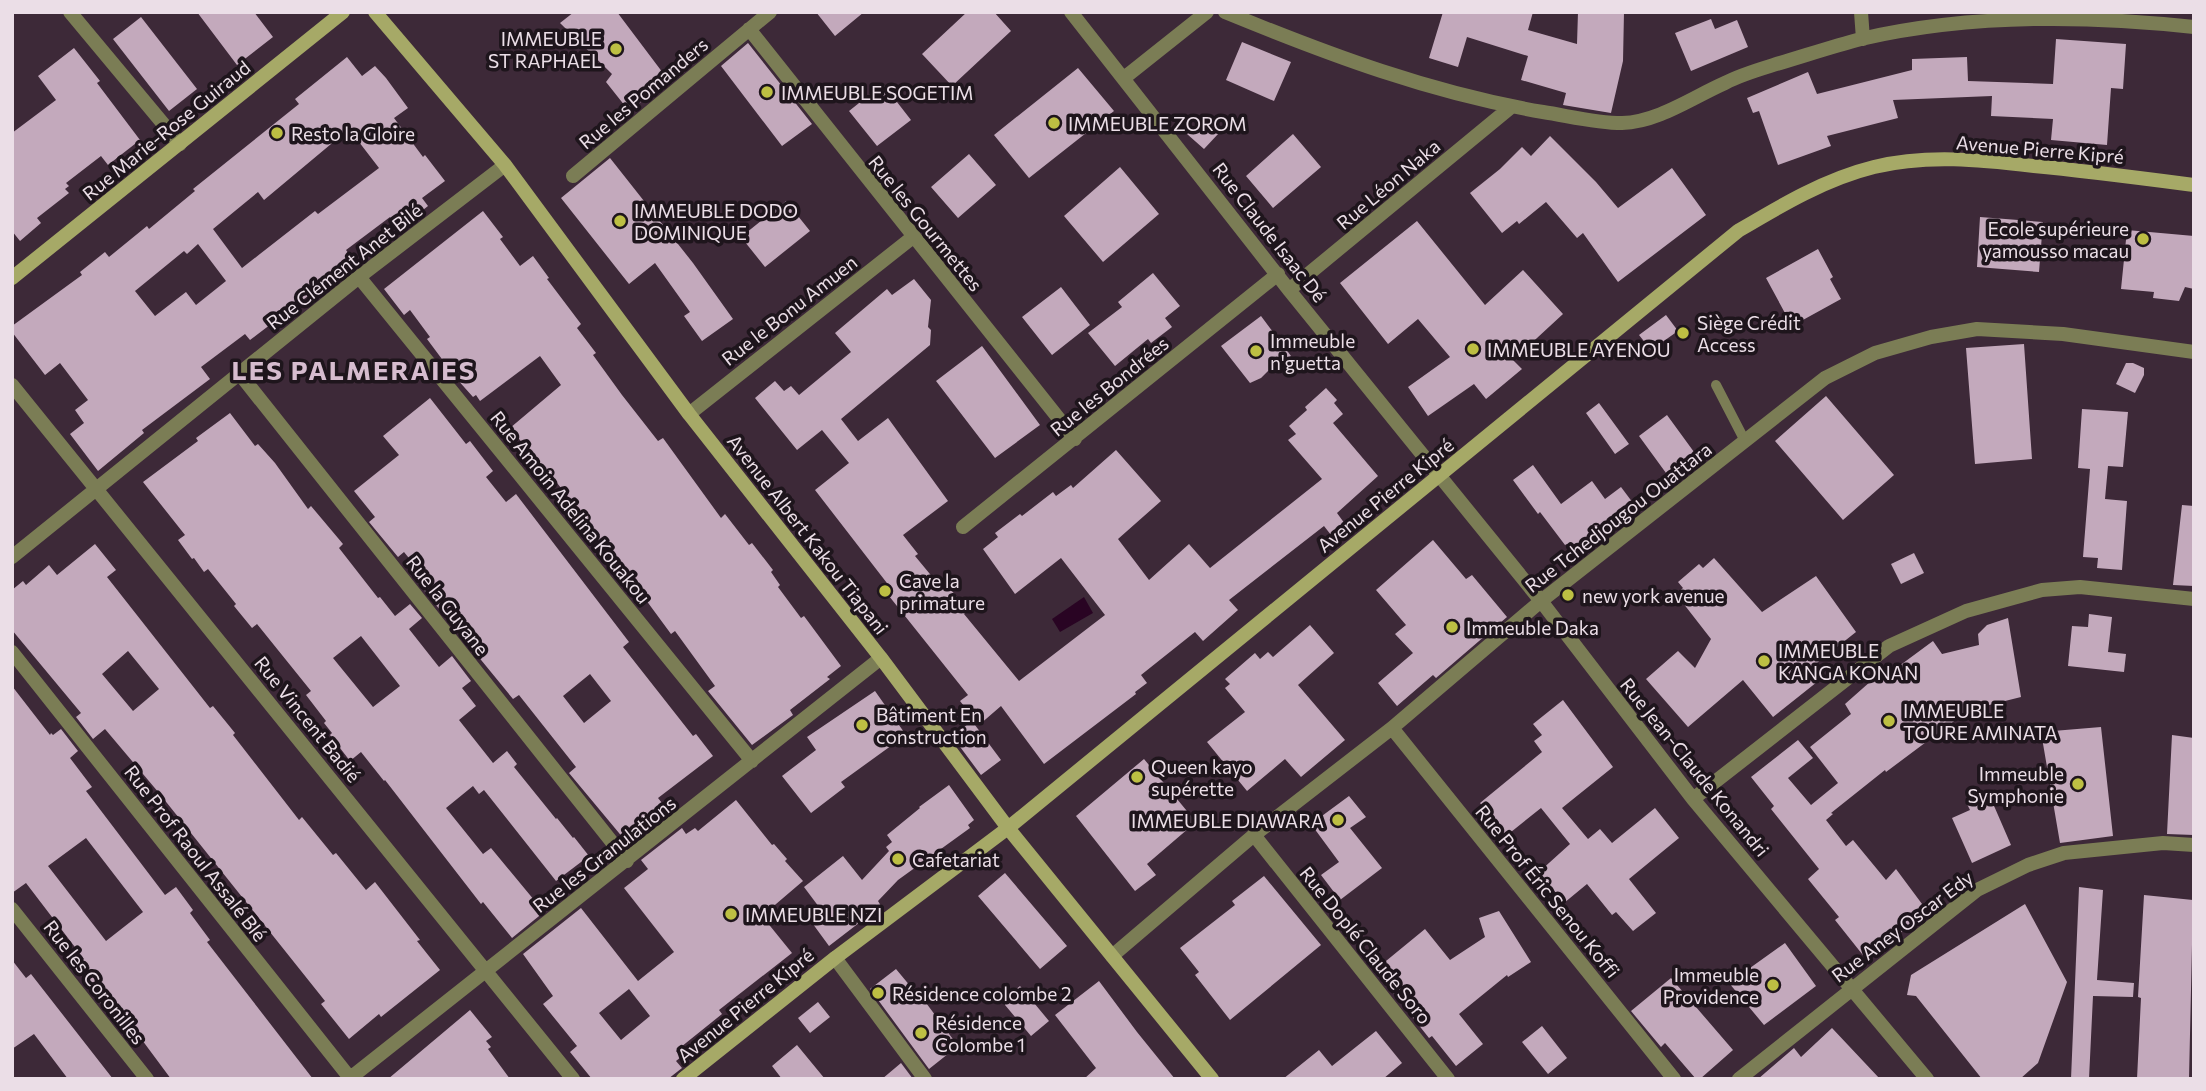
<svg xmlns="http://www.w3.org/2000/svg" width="2206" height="1091" font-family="Commissioner,sans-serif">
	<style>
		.water { fill: #290423 }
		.building { fill: #c3a9bc; fill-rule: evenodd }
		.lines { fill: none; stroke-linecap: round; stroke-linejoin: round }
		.lane { stroke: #7b7d55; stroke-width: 10 }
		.street { stroke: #7b7d55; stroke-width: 14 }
		.secondary { stroke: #a6a967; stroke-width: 14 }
		.poi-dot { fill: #bdbf43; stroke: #1e151c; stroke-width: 2.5 }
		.labels { text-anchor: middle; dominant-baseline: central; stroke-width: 7; stroke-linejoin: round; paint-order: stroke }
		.poi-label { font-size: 19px; fill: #ebdee7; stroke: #1e151c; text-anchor: start }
		.street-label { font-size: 19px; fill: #ebdee7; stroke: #1e151c }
		.district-label { font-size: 26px; font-weight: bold; letter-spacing: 2px; fill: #d6bccf; stroke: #1e151c }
	</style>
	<rect width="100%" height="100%" fill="#3d2938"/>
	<path class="water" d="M1084,597l9,16 -33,19 -8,-13z"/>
	<path class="building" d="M197,12h57l19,25 -36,28z
		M574,12h43l52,69 -40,30 -23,-29 6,-8 -52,-51z
		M816,12h48l-29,24z
		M967,12h27l17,19 -59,55 -30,-32z
		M1443,12h90l-5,18 49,14 1,-32h46l-1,49 -12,52 -48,-8 3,-12 -45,-13 7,-24 -61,-19 -9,30 -29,-9z
		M141,17l56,72 -28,22 -56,-72z
		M1711,19l4,10 22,-9 11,27 -57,24 -16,-38z
		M2056,39l70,5 -3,45 -12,-1 -4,57 -56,-5 2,-21 -62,-3 1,-20 -99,4 5,18 -71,18 4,10 -53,19 -19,-54 -6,2 -6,-15 61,-26 9,22 95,-24v-11l55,-2 1,24 85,3z
		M1242,42l49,20 -17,39 -48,-21z
		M748,43l64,81 -30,22 -61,-80z
		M74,48l26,33 -3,2 43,57 -32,25 -7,-9 -35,27 3,3 -4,3 4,4 -32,25 4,5 -21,18 -8,-10v-98l44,-33 -18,-24z
		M347,57l15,19 13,-10 11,12 22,30 -14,10 29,39 2,-2 20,26 -23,17 6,8 -29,23 -9,-12 -44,33 8,11 -104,79 -5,-6 -44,33 9,12 -68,51 2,3 -46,38 -28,-37 14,-11 -9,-13 13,-10 -28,-37 -15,12 -33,-43v-6l70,-51 -2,-3 25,-20 4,5 38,-31 2,3 46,-38 -2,-2 106,-85 -4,-5zM349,129l30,39 -61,46 -3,-3 -73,57 -29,-39 45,-37 6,8zM198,244l28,37 -30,24 -10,-13 -31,24 -20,-25 49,-40 3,3z
		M1078,68l36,43 -85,67 -35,-43z
		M883,84l28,36 -34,26 -28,-35z
		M1202,118l17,15 -15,16 -17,-15z
		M1293,134l28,33 -48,41 -27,-32z
		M1550,136l46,46 22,26 54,-40 34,47 -88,67 -35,-49 -6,5 -31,-36 -27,22 -2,-3 -15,12 -32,-40 30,-24 22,-22 9,9z
		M969,154l27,31 -38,33 -27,-31z
		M610,158l83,105 40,56 -31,22 -18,-25 6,-4 -35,-49 -26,21 -68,-86z
		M1120,167l39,47 -56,48 -39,-46z
		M786,201l24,30 -45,36 -24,-30z
		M483,211l20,26 -3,2 20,27 13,-10 16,22 -2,1 34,45 -4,4 19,25 -3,2 29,40 36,46 5,-3 58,80 4,-4 24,31 3,-2 21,27 -2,2 9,13 -2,2 23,31 3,-2 37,50 -14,11 3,2 -40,31 3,5 -41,30 -44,-54 7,-5 -40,-55 -4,3 -39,-53 -39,-47 2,-2 -41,-53 -3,2 -13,-19 -28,-34 51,-43 -21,-29 -60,45 -4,-6 -3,2 -17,-19 -29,-39 3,-2 -20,-27 -6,5 -20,-26z
		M1980,217l63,5 -4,50 -62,-5z
		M1417,221l68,84 38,-35 40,44 -50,46 9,9 -36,30 -12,-15 -46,32 -20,-29 42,-30 -32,-38 -30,25 -48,-61z
		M2127,230l67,6v53l-9,-2 -6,14 -26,-3 1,-6 -33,-3z
		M1818,249l15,28 -3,2 11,20 -49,27 -26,-48z
		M1153,273l27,33 -15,12 7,9 -21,16 -3,-4 -33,27 -27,-33 34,-26 -4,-5z
		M914,279l17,21 -3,27 3,3 -1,15 -89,74 17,22 30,-23 60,83 -45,34 15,19 -3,2 24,29 5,-4 24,30 -4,3 55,67 86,-66 -44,-57 -46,36 -32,-45 15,-12 -3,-4 25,-19 2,2 31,-24 3,4 15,-11 2,3 43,-38 45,51 -43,38 31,41 40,-36 21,24 112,-89 -34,-39 8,-6 -7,-8 18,-16 -2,-3 21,-19 11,12 -3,3 9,11 -10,9 45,53 -41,37 8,11 -14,11 -7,-9 -95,74 9,10 -35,31 -8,-9 -54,43 6,8 -12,9 1,2 -92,70 -43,-58 -22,19 -19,-24 8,-6 -83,-104 5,-4 -75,-97 34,-27 -27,-33 -25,20 -42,-52 20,-17 9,10 7,-5 8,9 52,-43 -16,-19 52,-44 5,6z
		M1061,287l29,38 -38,30 -30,-38z
		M1666,315l12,16 -27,19 -12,-15z
		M1261,316l30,40 -19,11 -11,11 -11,5 -29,-37z
		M2024,344l8,115 -57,5 -9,-116z
		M982,346l58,79 -45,33 -59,-77z
		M2126,363h7l11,5v7l-9,18 -19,-9z
		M1826,396l68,79 -51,45 -68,-79z
		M430,398l36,46 4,-3 23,30 -7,6 20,25 10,-8 113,148 -6,5 70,89 3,-2 17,22 -55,42 12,15 -41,32 -60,-72 7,-6 -57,-72 -6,4 -95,-116 7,-5 -21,-26 -6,5 -29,-35 6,-5 -21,-26 45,-36 -16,-19zM590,674l21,27 -27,22 -21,-27z
		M1599,403l30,41 -14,10 -29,-41z
		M2082,409l46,3 -5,55 -15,-1 -3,33 22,2 -5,69 -25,-2 1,-10 -15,-1 7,-88 -12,-1z
		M230,413l25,33 3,-2 17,19 33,46 3,-3 32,38 -4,4 39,50 2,-1 15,19 15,-12 12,14 -13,11 30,38 13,-11 19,25 -9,7 14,18 -17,14 34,43 14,-12 10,13 -3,3 42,52 1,-1 16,20 1,-1 15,19 -33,25 -72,-91 -5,4 -6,-8 -27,22 37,46 8,-6 53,64 -32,26 -29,-36 -2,2 -96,-124 -1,1 -23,-29 -11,9 -20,-26 2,-2 -8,-10 2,-2 -20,-26 5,-4 -54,-67 -5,4 -18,-22 2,-2 -28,-35 -4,3 -10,-14 -2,1 -14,-19 7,-5 -42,-53 55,-41 -2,-3zM361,636l39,50 -27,21 -40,-49z
		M1667,415l27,37 -28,21 -27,-37z
		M1533,465l28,39 31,-23 13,18 16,-12 12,16 -16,12 2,3 -46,34 -6,-8 -2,1 -25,-33 -2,2 -25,-34z
		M2182,505l12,1v80l-21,-1z
		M1433,540l33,39 6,-4 35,42 -71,61 -3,-3 -36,31 -19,-23 35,-30 -18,-19 11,-9 -30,-35z
		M95,544l21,26 -9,7 103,131 3,-2 22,27 -2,2 66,85 3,-3 31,38 3,-2 30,37 9,-8 45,58 -3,1 23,29 -59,47 -2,-3 -30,25 -28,-35 4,-3 -166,-208 -54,-64 -12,10 -17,-22 5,-4 -69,-83v-40l11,-9 3,4 23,-20 8,10zM128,651l31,38 -26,22 -31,-37z
		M1914,553l10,20 -23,11 -10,-20z
		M1714,558l48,54 54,-36 40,56 -48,38 9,12 -44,35 -30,-37 -55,47 -42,-48 32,-28 17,17 16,-29 -35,-45 7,-6 -5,-6 21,-18 4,4z
		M2089,614l23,3 -4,35 18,2 -2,18 -56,-6 4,-40 16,1z
		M2008,618l13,79 -52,13 -83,62 -1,-2 -54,43 2,1 -7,6 20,26 7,-6 33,40 10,-11 32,43 -62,47 -31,-39 4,-3 -31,-38 11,-10 -48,-60 3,-3 -23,-29 47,-37 15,18 -25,20 23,27 27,-22 -28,-36 41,-33 -6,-10 43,-38 3,6 42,-31 9,13 37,-9 -1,-11 9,-9z
		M1310,625l24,28 -36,32 47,55 -44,37 -16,-18 -38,32 -40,-49 38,-30 -20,-24 5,-4 -5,-5 30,-26 5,6 8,-7 5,5z
		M12,686l38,49 1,-2 2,2 8,-6 17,22 -8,7 22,29 -6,4 79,104 11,-8 17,23 -3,3 20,27 -3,2 106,137h-142l-46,-62 -9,7 -23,-31 4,-3 -20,-26 7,-5 -58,-76 -14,10zM86,838l57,74 -37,29 -58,-75z
		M875,691l31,44 -65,47 4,5 -34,26 -29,-37 34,-26 -9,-13z
		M1563,700l50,67 -51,41 26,31 12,-10 12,14 43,-35 24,30 -50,41 27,34 -23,18 -17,-19 -4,3 -25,-31 -23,19 -25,-31 31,-28 -29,-36 -35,28 -26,-33 62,-51 -8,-11 8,-6 -9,-11z
		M972,721l29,39 -20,15 -29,-39z
		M2101,727l12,109 -53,7 -19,-111z
		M2172,735l22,3v97l-27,-1z
		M1144,759l52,63 -49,42 9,11 -21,16 -59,-75z
		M949,785l25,35 -6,5 2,3 -72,52 -20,21 3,5 -52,40 -19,-26 12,-9 -18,-24 39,-31 19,24 27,-29 -3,-4 6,-5 -5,-7 33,-27 -1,-1z
		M1988,792l23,53 -39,18 -20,-45 18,-8 -4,-8z
		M1349,796l17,21 -16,11 32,40 -42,32 -19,-25 18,-13 -28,-38z
		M736,800l36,45 2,-1 13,15 -2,2 18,20 -41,35 30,37 -73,57 3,4 -46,37 5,6 -5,4 6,7 -14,11h-76l-22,-27 7,-6 -34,-42 10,-8 -30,-42 58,-46 57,73 36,-29 -50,-64 24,-19 -7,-9 41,-32 4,6 9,-6 3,3zM629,989l21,27 -29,24 -22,-27z
		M1005,873l62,73 -27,23 -62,-73z
		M1264,876l57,69 -91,75 -35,-45 4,-3 -19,-24 55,-43 -3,-4z
		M2079,887l24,3 -6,90 37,3 -1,14 -40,-1 -4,83h-18z
		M2144,895l49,5 -4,179h-52l4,-81 -3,-1z
		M2025,904l42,78 -29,81 -18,16h-38l-66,-83 -9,-1 4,-20z
		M1499,911l32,51 -23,15 -1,-2 -48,39 24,30 -27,22 -24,-30 -3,2 -54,-68 50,-41 25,31 35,-23 -6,-19z
		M1785,943l31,43 -52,39 -35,-42z
		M12,960l14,18 5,-4 82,105h-45l-34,-45 -22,15z
		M896,969l20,24 2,-1 40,54 -29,23 -59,-80z
		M1671,978l62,72 -33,29h-4l-31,-36 -4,4 -30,-36z
		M1099,981l38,51 38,47h-91l12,-11 -41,-53z
		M1020,986l29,35 -18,15 -26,-31v-7z
		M818,1002l12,15 -20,16 -12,-15z
		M470,1010l22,27 -6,4 5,6 -3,2 22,30h-122z
		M1542,1026l25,32 -19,16 -26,-32z
		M1832,1028l48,51h-122l36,-31 7,9z
		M1376,1031l26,32 -19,16h-100l36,-29 13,16z
		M797,1045l28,34h-43l-10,-13z
		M901,1063l12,16h-31z"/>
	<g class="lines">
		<path class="lane" d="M1716,385l29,56"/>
		<path class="street" d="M70,12l110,132
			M1071,12l218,278 252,311 152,198 234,280
			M1225,12c105,43 206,81 318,100 26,4 53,11 79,11 36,-1 71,-26 103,-40 17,-9 36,-14 55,-20 27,-8 54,-17 81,-24 108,-25 223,-24 333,-12
			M1861,12l2,27
			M749,29l326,410
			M1124,78l83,-66
			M573,176l197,-164
			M359,277l393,484
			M1289,290l222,-183
			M239,373l388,488
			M12,385l561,694
			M689,414l224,-177
			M963,527l315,-253
			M12,557l347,-280 146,-112
			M12,652l338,426
			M1392,728l282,351
			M1693,799l196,-153 77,-35 76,-21 38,-3 114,12
			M1254,835l194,244
			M12,909l135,170
			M1112,956l142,-121 138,-107 149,-127 284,-223 50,-25 56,-16 46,-8 86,5 131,18
			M835,958l90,121
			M349,1079l532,-421
			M1739,1079l238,-189 51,-25 36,-12 99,-10 31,2"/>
		<path class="secondary" d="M375,12l130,153 184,249 192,244 127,170 204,251
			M12,278l331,-266
			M683,1079l152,-121 173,-130 730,-597c42,-25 87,-52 136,-64 53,-13 107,-7 160,-1 53,5 106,12 160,19"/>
	</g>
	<g class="poi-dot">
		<circle cx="616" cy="49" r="7"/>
		<circle cx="767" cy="92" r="7"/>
		<circle cx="1054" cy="123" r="7"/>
		<circle cx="277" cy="133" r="7"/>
		<circle cx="620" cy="221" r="7"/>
		<circle cx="2143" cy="239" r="7"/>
		<circle cx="1683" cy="333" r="7"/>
		<circle cx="1473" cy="349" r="7"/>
		<circle cx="1256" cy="351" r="7"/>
		<circle cx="885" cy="591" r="7"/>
		<circle cx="1568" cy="595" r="7"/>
		<circle cx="1452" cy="627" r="7"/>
		<circle cx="1764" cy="661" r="7"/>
		<circle cx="1889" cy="721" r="7"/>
		<circle cx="862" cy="725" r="7"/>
		<circle cx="1137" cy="777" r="7"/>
		<circle cx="2078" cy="784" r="7"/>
		<circle cx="1338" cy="820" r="7"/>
		<circle cx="898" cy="859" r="7"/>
		<circle cx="731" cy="914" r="7"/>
		<circle cx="1773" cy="985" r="7"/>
		<circle cx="878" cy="993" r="7"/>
		<circle cx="921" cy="1033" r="7"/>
	</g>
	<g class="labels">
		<g class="poi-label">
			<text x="602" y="38" text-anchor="end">IMMEUBLE<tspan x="602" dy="22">ST RAPHAEL</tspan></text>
			<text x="781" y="92">IMMEUBLE SOGETIM</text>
			<text x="1068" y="123">IMMEUBLE ZOROM</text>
			<text x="291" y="133">Resto la Gloire</text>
			<text x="634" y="210">IMMEUBLE DODO<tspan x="634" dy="22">DOMINIQUE</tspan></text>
			<text x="2129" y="228" text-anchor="end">Ecole supérieure<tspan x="2129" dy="22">yamousso macau</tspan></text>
			<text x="1697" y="322">Siège Crédit<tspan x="1697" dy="22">Access</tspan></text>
			<text x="1270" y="340">Immeuble<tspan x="1270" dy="22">n'guetta</tspan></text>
			<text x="1487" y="349">IMMEUBLE AYENOU</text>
			<text x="899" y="580">Cave la<tspan x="899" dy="22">primature</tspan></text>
			<text x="1582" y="595">new york avenue</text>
			<text x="1466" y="627">Immeuble Daka</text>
			<text x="1778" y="650">IMMEUBLE<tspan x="1778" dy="22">KANGA KONAN</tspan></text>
			<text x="1903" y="710">IMMEUBLE<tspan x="1903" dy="22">TOURE AMINATA</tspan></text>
			<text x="876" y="714">Bâtiment En<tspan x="876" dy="22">construction</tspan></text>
			<text x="1151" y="766">Queen kayo<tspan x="1151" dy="22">supérette</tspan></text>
			<text x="2064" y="773" text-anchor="end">Immeuble<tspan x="2064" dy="22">Symphonie</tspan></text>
			<text x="1324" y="820" text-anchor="end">IMMEUBLE DIAWARA</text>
			<text x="912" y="859">Cafetariat</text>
			<text x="745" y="914">IMMEUBLE NZI</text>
			<text x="1759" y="974" text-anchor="end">Immeuble<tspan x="1759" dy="22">Providence</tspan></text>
			<text x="892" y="993">Résidence colombe 2</text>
			<text x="935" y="1022">Résidence<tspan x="935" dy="22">Colombe 1</tspan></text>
		</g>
		<g class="street-label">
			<text transform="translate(643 93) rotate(-40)">Rue les Pomanders</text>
			<text transform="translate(166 130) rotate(-39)">Rue Marie-Rose Guiraud</text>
			<text transform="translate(2040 149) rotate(5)">Avenue Pierre Kipré</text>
			<text transform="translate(1388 184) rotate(-40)">Rue Léon Naka</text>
			<text transform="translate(926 223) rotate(51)">Rue les Gourmettes</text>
			<text transform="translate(1270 232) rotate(52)">Rue Claude Isaac Dé</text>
			<text transform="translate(344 266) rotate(-38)">Rue Clément Anet Bilé</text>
			<text transform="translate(789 310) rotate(-38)">Rue le Bonu Amuen</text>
			<text transform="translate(1109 386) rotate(-39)">Rue les Bondrées</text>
			<text transform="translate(1385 495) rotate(-39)">Avenue Pierre Kipré</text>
			<text transform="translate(571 507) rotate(51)">Rue Amoin Adelina Kouakou</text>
			<text transform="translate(1618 517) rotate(-38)">Rue Tchedjougou Ouattara</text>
			<text transform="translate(808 534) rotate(52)">Avenue Albert Kakou Tiapani</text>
			<text transform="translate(448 605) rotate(52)">Rue la Guyane</text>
			<text transform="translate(308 719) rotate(51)">Rue Vincent Badié</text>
			<text transform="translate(1695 767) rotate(51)">Rue Jean-Claude Konandri</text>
			<text transform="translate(196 853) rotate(52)">Rue Prof Raoul Assalé Blé</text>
			<text transform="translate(604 854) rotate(-38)">Rue les Granulations</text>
			<text transform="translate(1548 891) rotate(51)">Rue Prof Éric Senou Koffi</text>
			<text transform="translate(1902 926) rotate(-37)">Rue Aney Oscar Edy</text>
			<text transform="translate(1366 945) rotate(51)">Rue Doplé Claude Soro</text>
			<text transform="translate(95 982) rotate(52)">Rue les Coronilles</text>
			<text transform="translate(745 1005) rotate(-39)">Avenue Pierre Kipré</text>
		</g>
		<g class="district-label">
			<text x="354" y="369">LES PALMERAIES</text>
		</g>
	</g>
	<rect width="2206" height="1091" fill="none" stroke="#ebdee7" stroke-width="28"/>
</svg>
